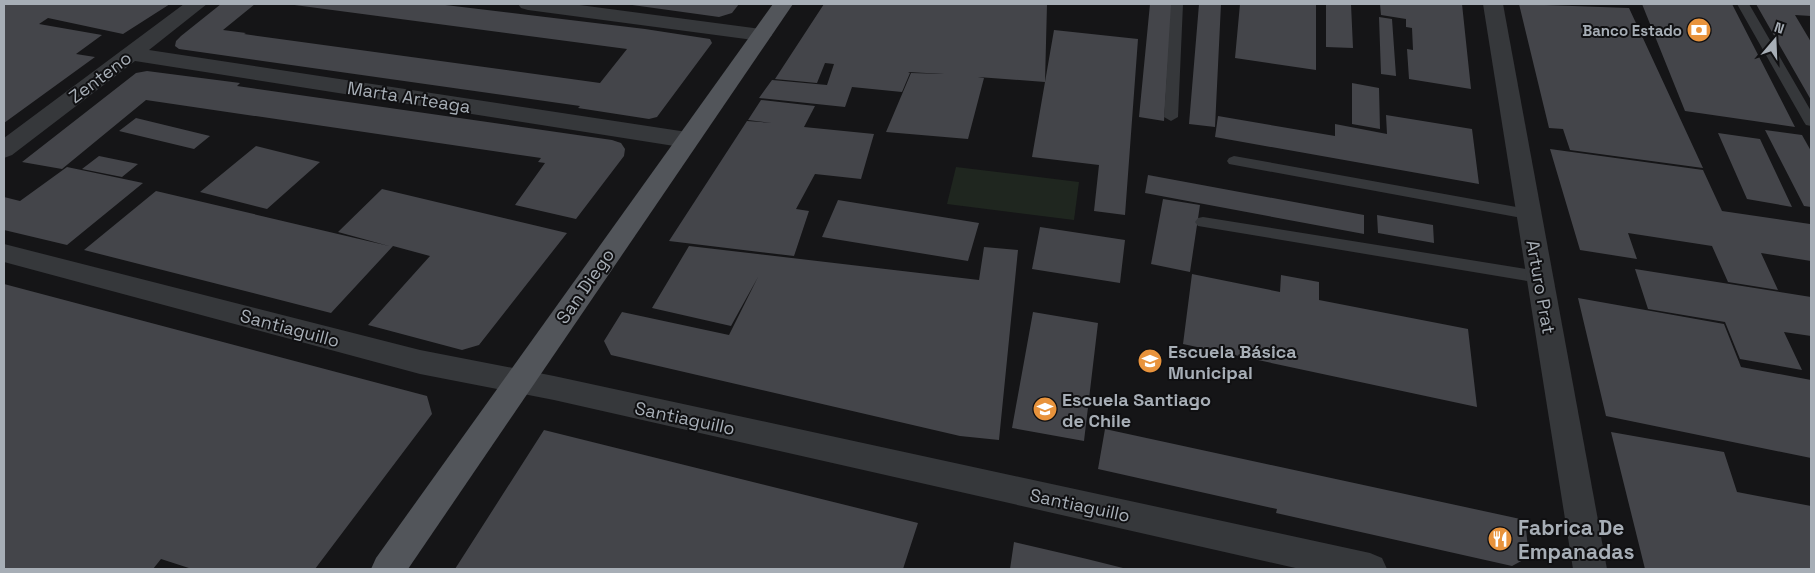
<svg xmlns="http://www.w3.org/2000/svg" width="1815" height="573" font-family="'Space Grotesk',sans-serif">
	<style>
		.green { fill: #1f261f }
		.building { fill: #44454a }
		.lines { fill: none; stroke-linecap: round; stroke-linejoin: round }
		.service { fill: #36383b; fill-rule: evenodd }
		.minor { fill: #36383b; fill-rule: evenodd }
		.tertiary { fill: #36383b; fill-rule: evenodd }
		.primary { fill: #52555a; fill-rule: evenodd }
		.labels { text-anchor: middle; dominant-baseline: central; stroke-width: 4; stroke-linejoin: round; paint-order: stroke }
		.far-poi-label { font-size: 15px; font-weight: bold; fill: #a7aeb6; stroke: #101012; text-anchor: end }
		.street-label { font-size: 18px; fill: #a7aeb6; stroke: #101012 }
		.poi-label { font-size: 18px; font-weight: bold; fill: #a7aeb6; stroke: #101012; text-anchor: start }
		.near-poi-label { font-size: 21px; font-weight: bold; fill: #a7aeb6; stroke: #101012; text-anchor: start }
	</style>
	<rect width="100%" height="100%" fill="#151517"/>
	<path class="green" d="M956,167l123,15 -5,38 -127,-16z"/>
	<path class="building" d="M4,4h166l-47,30 -75,-16 -9,6 63,11 -26,19 19,3 -91,66z
		M221,4h34l-32,26 23,3 -2,1 356,49 27,-34 -340,-45h150l208,25 65,10 2,4 -55,74 -8,2 -71,-11 2,-2 -401,-57 -4,-3 1,-5 5,-5z
		M625,4h114l-7,9 -13,4z
		M824,4h223l-2,78 -67,-5 6,1 -16,61 -82,-7 25,-59 33,1 -36,-2 2,1 -8,19 -50,-5 -7,20 -86,-9 13,-18 55,5 7,-21 -9,-1 -8,20 -42,-4z
		M1150,4h22l-8,117 -25,-4z
		M1199,4h22l-6,123 -26,-3z
		M1240,4h76v66l-81,-12z
		M1326,4h25l2,44 -27,-1z
		M1380,4h82l9,85 -62,-10 -2,-30 6,1 -1,-22 -6,-1v-8l-25,-4z
		M1519,4l110,4 74,160 -133,-18 -7,-21 -14,-1z
		M1642,4h90l63,123 -110,-16z
		M1756,4h55v12l-16,-1 16,27v58z
		M1379,17l13,2 4,57 -15,-2z
		M1054,30l84,9 -13,176 -31,-4 5,-46 -67,-8z
		M147,71l93,12 -3,3 375,54 9,3 4,6 -1,7 -48,63 -61,-14 30,-42 -7,-1 3,-4 -395,-58 -84,69 -40,-7 114,-89z
		M1352,83l27,5 1,41 -28,-5z
		M761,100l54,6 -11,21 70,7 -13,45 -46,-5 -19,35 13,2 -15,45 -125,-15 78,-120 25,2 -24,-3z
		M1386,115l86,14 7,55 -264,-47 3,-21 117,20v-12l52,10z
		M136,118l74,18 -16,13 -75,-18z
		M1765,130l37,5 9,16v56l-7,-1z
		M1718,133l42,6 32,68 -45,-8z
		M256,146l64,16 -53,47 -67,-17z
		M1550,149l153,21 19,41 88,13 1,37 -50,-8 17,37 -50,-8 -16,-36 -84,-13 9,26 -57,-9z
		M99,156l39,8 -16,13 -40,-8z
		M67,167l76,16 -76,62 -63,-15v-33l16,4z
		M1148,175l216,40v19l-219,-41z
		M382,189l185,44 -88,112 -17,5 -94,-25 62,-69 -37,-10 -62,67 -247,-63 72,-59 233,55 -51,-14z
		M1163,199l37,6 -10,67 -39,-8z
		M838,200l141,23 -11,38 -146,-24z
		M1377,215l56,10 1,18 -56,-10z
		M1040,227l85,13 -5,43 -88,-14z
		M689,246l290,34 5,-33 34,3 -19,190 -39,-4 -349,-81 -7,-14 18,-29 107,23 29,-58 -27,49 -79,-18z
		M1635,269l176,28v39l-27,-4 18,38 -62,-11 -15,-37 -77,-13z
		M1192,274l88,18 1,-17 38,7v18l149,29 9,78 -294,-63z
		M4,284l423,112 5,18 -117,155h-123l-31,-10 -8,10h-149z
		M1578,298l146,26 17,43 70,13v78l-205,-42z
		M1033,312l65,11 -14,118 -72,-13z
		M1105,429l420,91 4,37 -17,9 -236,-53 1,-4 -179,-40z
		M544,430l374,93 -15,46h-448z
		M1611,432l113,20 13,40 74,14v63h-166z
		M1014,542l73,17 40,10h-117z"/>
	<g class="lines">
		<path class="service" d="M1171,4h12l-5,113 -7,4 -7,-4z
			M1737,4h12l62,107v15l-5,-1 -2,-3z
			M1234,156l294,53 5,1 3,4 -3,4 -5,1 -299,-55 -2,-3 2,-3z
			M1203,217l336,54 6,2 2,4 -2,4 -6,2 -341,-57 -3,-4 3,-4z"/>
		<path class="minor" d="M184,4h23l-58,46 538,82 8,3 4,5 -4,5 -8,3 -552,-87 -123,94 -8,3v-20z
			M518,4h54l189,25 7,2 4,4 -4,4 -7,2 -233,-31 -7,-2z
			M4,244l416,106 134,26 816,177 12,5 5,11h-87l-746,-169 -134,-26 -416,-112z"/>
		<path class="tertiary" d="M1483,4h20l104,565h-34z"/>
		<path class="primary" d="M773,4h20l-385,565h-37l5,-11z"/>
	</g>
	<defs>
		<symbol id="bank-disc" viewBox="-11 -11 22 22"><circle r="9.5" fill="#e8933c" stroke="#101012"/><path d="M-6-4H6V4H-6ZM0-2.3a2.3 2.3 0 1 0 0 4.6a2.3 2.3 0 1 0 0-4.6Z" fill="#fff"/></symbol>
		<symbol id="school-disc" viewBox="-11 -11 22 22"><circle r="9.5" fill="#e8933c" stroke="#101012"/><path d="M0-5L7-2L0 1L-7-2ZM-4 1L0 2.5L4 1V4Q0 6-4 4Z" fill="#fff"/></symbol>
		<symbol id="restaurant-disc" viewBox="-11 -11 22 22"><circle r="9.5" fill="#e8933c" stroke="#101012"/><path d="M-5-6h1v4h1v-4h1v4h1v-4h1v5L-1.5 .5V6h-2V.5L-5-1ZM5-6V6H3V1.5H1.5Q1.5-4 5-6Z" fill="#fff"/></symbol>
	</defs>
	<g fill-rule="evenodd">
		<use href="#bank-disc" x="1685" y="16" width="28" height="28"/>
		<use href="#school-disc" x="1136" y="347" width="28" height="28"/>
		<use href="#school-disc" x="1031" y="395" width="28" height="28"/>
		<use href="#restaurant-disc" x="1486" y="525" width="28" height="28"/>
	</g>
	<g class="labels">
		<g class="far-poi-label">
			<text x="1682" y="30">Banco Estado</text>
		</g>
		<g class="street-label">
			<text transform="translate(100 77) rotate(-37)">Zenteno</text>
			<text transform="translate(409 97) rotate(9)">Marta Arteaga</text>
			<text transform="translate(585 286) rotate(-55)">San Diego</text>
			<text transform="translate(1541 287) rotate(80)">Arturo Prat</text>
			<text transform="translate(290 328) rotate(15)">Santiaguillo</text>
			<text transform="translate(685 418) rotate(12)">Santiaguillo</text>
			<text transform="translate(1080 505) rotate(12)">Santiaguillo</text>
		</g>
		<g class="poi-label">
			<text x="1168" y="351">Escuela Básica<tspan x="1168" dy="21">Municipal</tspan></text>
			<text x="1062" y="399">Escuela Santiago<tspan x="1062" dy="21">de Chile</tspan></text>
		</g>
		<g class="near-poi-label">
			<text x="1518" y="527">Fabrica De<tspan x="1518" dy="24">Empanadas</tspan></text>
		</g>
	</g>
	<rect width="1815" height="573" fill="none" stroke="#a7aeb6" stroke-width="10"/>
	<g transform="translate(1775 40) rotate(19)" stroke="#101012" stroke-width="4" paint-order="stroke">
	<path d="M0-4L9 19L0 12L-9 19Z" fill="#a7aeb6"/>
	<text y="-8" font-size="14" font-weight="bold" text-anchor="middle" fill="#a7aeb6">N</text>
	</g>
</svg>
